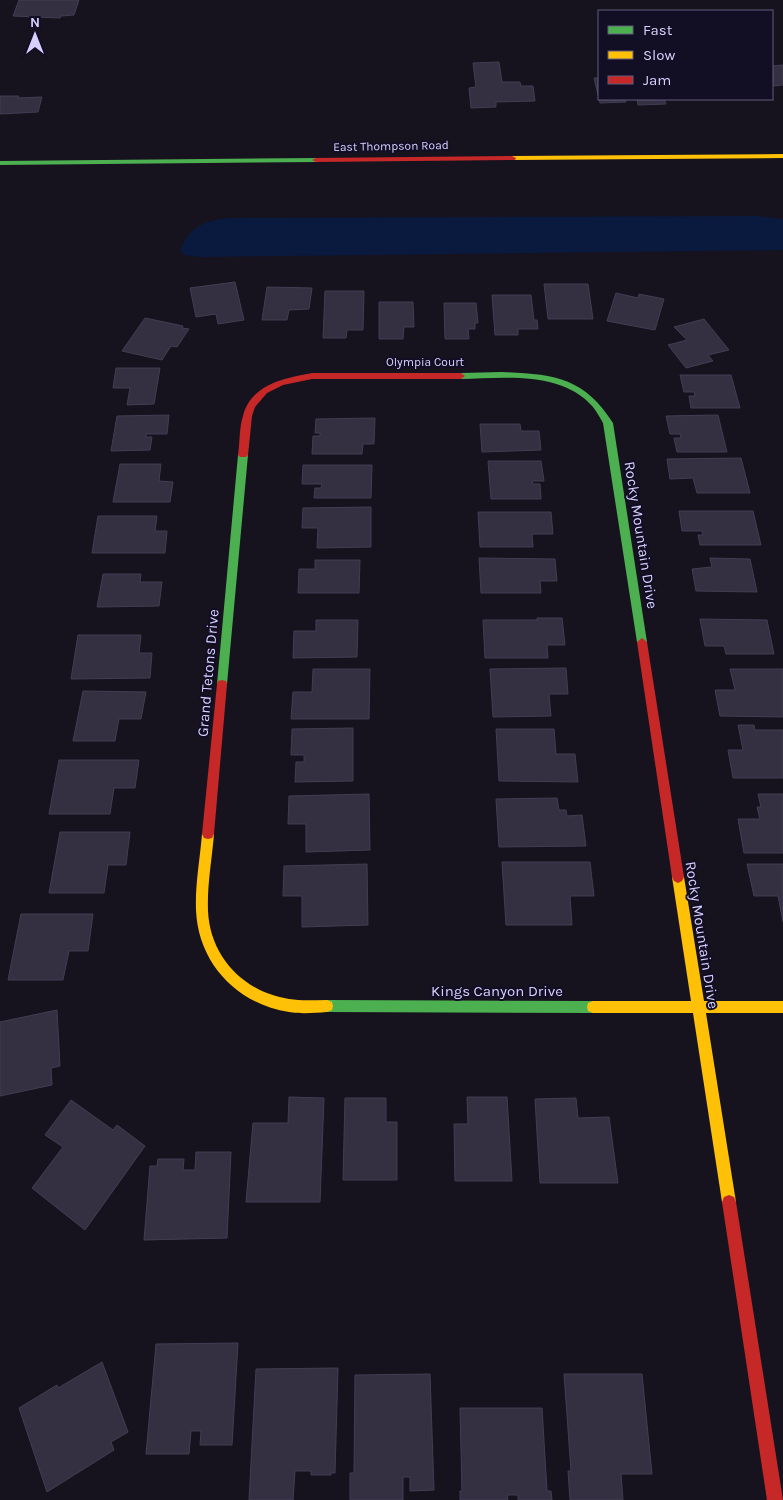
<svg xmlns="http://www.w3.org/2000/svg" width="783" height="1500" font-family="Karla,sans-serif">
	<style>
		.water { fill: #0a1a3f }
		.building { fill: #343041; stroke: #433d53 }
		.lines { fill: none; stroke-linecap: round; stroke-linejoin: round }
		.fast { fill: #4caf50; fill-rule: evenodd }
		.slow { fill: #ffc107; fill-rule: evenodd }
		.jam { fill: #c62828; fill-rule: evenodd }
		.labels { text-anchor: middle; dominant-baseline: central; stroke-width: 4; stroke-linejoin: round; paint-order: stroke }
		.far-street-label { font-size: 12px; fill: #d8d1ff; stroke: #120e24 }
		.street-label { font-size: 15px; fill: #d8d1ff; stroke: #120e24 }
	</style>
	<rect width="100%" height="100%" fill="#16131f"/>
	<path class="water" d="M756,216l27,3v31l-583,7 -16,-2 -4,-5c11,-25 25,-29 49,-32z"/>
	<path class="building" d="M19,0h60l-5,15 -13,1 -1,2 -47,-2z
		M499,62l3,20h18l1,4h12l2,15 -39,1v5l-25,1 -2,-20 7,-1 -3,-24z
		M783,65v20l-11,1v-20z
		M594,78h5v21h26l1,3 -26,1z
		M0,96h19l-1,2 24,-1 -4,15 -38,2z
		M637,99h27l2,5 -28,1z
		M235,282l9,38 -26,4 -2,-10 -20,3 -6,-29z
		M544,284h44l5,35h-45z
		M267,287l45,1 -3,21 -20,1 -2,10h-25z
		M325,291h39l-1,39h-16l-1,8h-23z
		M616,293l22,5 1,-4 25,5 -9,31 -48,-9z
		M492,295h39l3,25h3l1,9h-20v6h-23z
		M379,302h34l1,25h-10l-1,12h-24z
		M444,303h32l2,20h-3v6h-7l1,10h-24z
		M145,318l38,8 -1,2 7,1 -12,18 -6,-1 -9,14 -40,-9z
		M704,319l25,31 -21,5 5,6 -27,7 -18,-23 19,-5 -13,-13z
		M116,368h44l-6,36 -27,1 3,-17h-17z
		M680,375h51l9,33h-49l-2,-12h6l-1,-4h-10z
		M169,415l-2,19h-21v3h6l-2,13 -39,1 6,-35z
		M718,415l9,37h-50l-3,-14h7l-1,-4h-10l-4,-18z
		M375,418l-1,26h-11l-1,10h-50l1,-18h7v-3h-5l1,-14z
		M480,424h40l1,7h18l2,19 -59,2z
		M741,458l9,35h-53l-4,-15 -23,1 -3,-20z
		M488,461h53l3,20h-12l1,3h7l1,15h-50z
		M120,464h41l-2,17 14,1 -3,20h-57z
		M303,465h69l-1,33h-57l1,-10h6l1,-4h-20z
		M371,507v40l-54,1 1,-20h-16l1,-20z
		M679,511h74l8,34h-61l-2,-10h5l-1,-4h-20z
		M478,512h73l2,22h-21l1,13h-53z
		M98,516h59l-2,15h12l-2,22h-73z
		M479,558l76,1 2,22h-17l1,12h-60z
		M710,558l40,1 7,33 -61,-1 -4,-22 20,-2z
		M315,560h45l-1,33h-61l1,-24h16z
		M103,574h38l-1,8h22l-3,24 -62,1z
		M537,618h25l3,27h-18l1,13h-63l-2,-38h54z
		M700,619l67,1 7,34h-48l-2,-8h-19z
		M316,620h42l-1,37 -64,1 1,-27h22z
		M78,635h63l-2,18h13l-2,25 -79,1z
		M566,668l2,26h-19l2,22 -58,1 -3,-48z
		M313,669h57l-1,50h-78l2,-27h19z
		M730,669h53v48l-63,-1 -5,-26h20z
		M83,691l63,1 -5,27h-22l-4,22h-42z
		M738,725h16l1,5h28v48h-50l-5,-28h15z
		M353,728v53l-58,1 1,-20h8v-7h-13l1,-26z
		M496,729h58l2,25h19l3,28 -79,-1z
		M59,760h80l-4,28h-21l-4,26h-61z
		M369,794l1,56 -64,2v-28h-18l1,-28z
		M758,794h25v59h-39l-6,-34h22l-3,-12h4z
		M557,798l2,12h7l1,6 15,-1 4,31 -87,1 -3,-48z
		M60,832h70l-4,33h-18l-4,28h-55z
		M502,862h88l4,34h-24l2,29h-66z
		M367,864l1,61 -66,2v-31h-19l1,-30z
		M747,864h36v58l-5,-26h-24z
		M21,914h72l-5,37h-19l-6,29h-55z
		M57,1010l3,56 -9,2 1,17 -52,11v-74z
		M289,1097l35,1 -4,104h-74l7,-79h35z
		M467,1097h40l5,84h-57l-1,-57h14z
		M345,1098h41v24h11v58h-54z
		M576,1098l2,20 31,-1 9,66h-78l-5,-84z
		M71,1100l42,30 4,-5 28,21 -60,84 -53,-42 31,-41 -18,-12z
		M196,1152h35l-4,86 -83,2 6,-74h7l1,-7h26l-1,11h12z
		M238,1343l-6,102h-32l1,-14h-10l-2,23h-43l10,-110z
		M102,1362l26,70 -17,10 3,8 -67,42 -28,-84 38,-23 1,3z
		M338,1368l-3,105h-4v2h-20v-4h-16l-2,29h-44l7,-131z
		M430,1374l4,116 -24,1v-14h-7v23h-53v-27h4l1,-98z
		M564,1374h78l10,100h-31l2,26h-53l-2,-29h3z
		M460,1408h82l5,83h4l1,9h-34v-5h-11l1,5h-48v-9h2z"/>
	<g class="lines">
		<path class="fast" d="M319,158v4h-3l-316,3v-4z
			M502,372c51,2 82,5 111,51l34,219 -1,3 -4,1 -5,-4 -34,-219c-3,-5 -6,-11 -10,-16 -31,-36 -89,-29 -132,-28l-4,-3 4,-3z
			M243,452l5,3 -21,229 -1,3h-8l-1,-3 21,-229z
			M327,1000l266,1 5,2 1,4 -1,4 -5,2 -266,-1 -5,-2 -1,-4 1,-4z"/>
		<path class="slow" d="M783,154v4l-271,2 -4,-2 4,-2z
			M208,829l4,1 2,4c-2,25 -7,51 -6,77 2,45 35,81 81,88 12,2 25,1 38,1l5,2 1,4 -1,4 -5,2c-13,1 -26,2 -38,0 -52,-8 -91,-49 -93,-102 -1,-25 4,-51 6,-76l2,-4z
			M678,871l4,2 2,4 20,124h79v12h-77l30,189 -2,5 -5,2 -5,-2 -2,-5 -29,-189h-100l-5,-2 -1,-4 1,-4 5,-2h98l-19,-124 2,-4z"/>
		<path class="jam" d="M512,156l4,2 -1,2 -199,2 -4,-2 4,-2z
			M312,373h149l4,3 -4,3h-149l-29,6 -16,8 -12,14 -3,9 -4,39 -2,2h-6l-2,-2c2,-13 1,-27 5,-39 8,-32 42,-38 69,-43z
			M642,638l5,4 37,235 -2,4 -4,2 -4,-2 -2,-4 -35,-235z
			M222,680l4,1 1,3 -13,150 -2,4 -4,1 -4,-1 -2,-4 15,-150 1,-3z
			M729,1195l5,2 2,5 47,298h-16l-45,-298 2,-5z"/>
	</g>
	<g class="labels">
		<g class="far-street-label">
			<text transform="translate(391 146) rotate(-1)">East Thompson Road</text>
			<text x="425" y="362">Olympia Court</text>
		</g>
		<g class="street-label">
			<text transform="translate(641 535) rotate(81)">Rocky Mountain Drive</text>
			<text transform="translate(208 673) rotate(-85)">Grand Tetons Drive</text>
			<text transform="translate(702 935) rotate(81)">Rocky Mountain Drive</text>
			<text x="497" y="991">Kings Canyon Drive</text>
		</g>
	</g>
	<rect x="598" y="10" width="175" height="90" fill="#120e24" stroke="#615c7c"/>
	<rect x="608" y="26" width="25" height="8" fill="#4caf50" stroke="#615c7c"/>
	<text x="643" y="35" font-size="15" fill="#d8d1ff">Fast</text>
	<rect x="608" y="51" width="25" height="8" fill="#ffc107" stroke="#615c7c"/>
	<text x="643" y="60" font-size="15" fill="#d8d1ff">Slow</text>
	<rect x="608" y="76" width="25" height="8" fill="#c62828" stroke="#615c7c"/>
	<text x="643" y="85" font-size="15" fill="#d8d1ff">Jam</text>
	<g transform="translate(35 35)" stroke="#120e24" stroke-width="4" paint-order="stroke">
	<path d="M0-4L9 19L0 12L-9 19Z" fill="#d8d1ff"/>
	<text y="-8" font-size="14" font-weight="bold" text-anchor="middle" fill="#d8d1ff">N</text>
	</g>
</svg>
